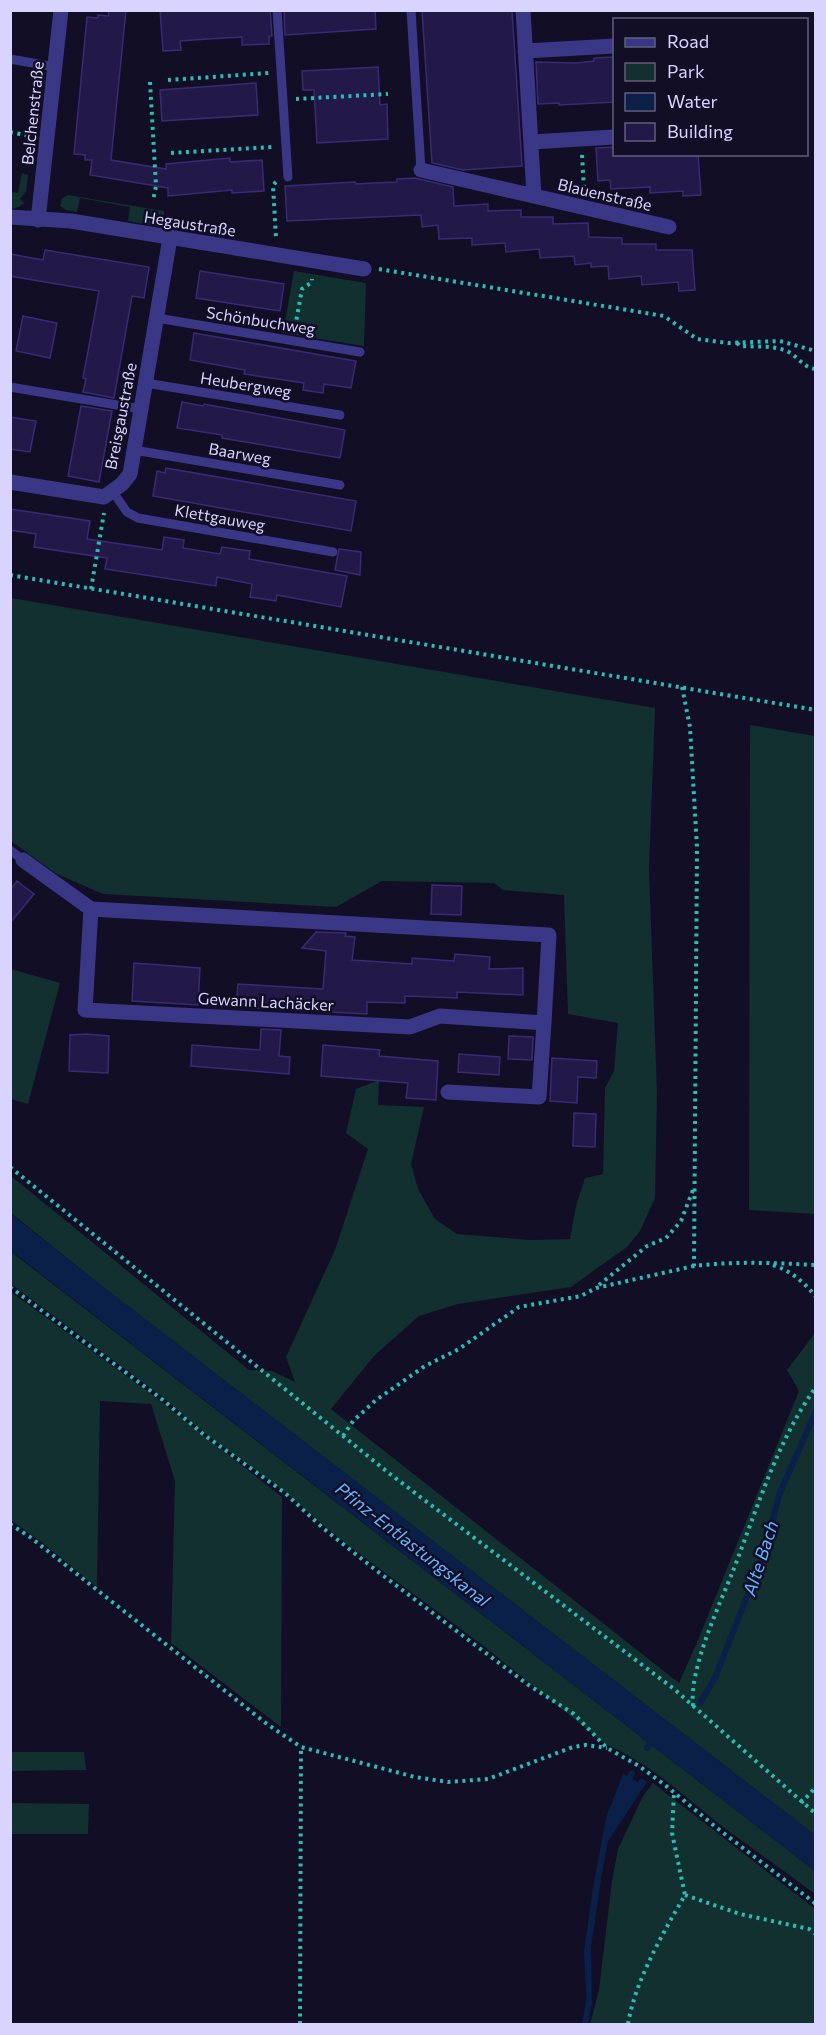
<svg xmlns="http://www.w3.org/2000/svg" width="826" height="2035" font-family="Commissioner,sans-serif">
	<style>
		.green { fill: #11302f }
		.water { fill: #0a2049 }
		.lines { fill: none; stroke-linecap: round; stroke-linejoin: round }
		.stream { stroke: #0a2049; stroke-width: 6 }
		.building { fill: #231948; stroke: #3a2a75; stroke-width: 1.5 }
		.path { stroke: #2abcb5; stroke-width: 4; stroke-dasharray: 3 4.5; stroke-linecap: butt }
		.lane { stroke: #3b3787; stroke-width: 9 }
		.street { stroke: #3b3787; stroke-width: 15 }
		.labels { text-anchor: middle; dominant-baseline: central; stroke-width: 5; stroke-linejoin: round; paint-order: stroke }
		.street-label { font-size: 16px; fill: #d8d3ff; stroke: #120e26 }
		.water-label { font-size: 18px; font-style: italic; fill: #61b4ff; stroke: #120e26 }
	</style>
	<rect width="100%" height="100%" fill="#120e26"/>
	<path class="green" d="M22,173l6,2 -2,16 -6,8 4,4 -5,4 -8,2v-17l7,1z
		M68,195l96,16 1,17 -37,-7 2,-14 -50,-9 -3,14 -11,-2 -6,-4 2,-8z
		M294,271l72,12 -2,63 -81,-13z
		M11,598l644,110 -6,162 8,222 -2,106 -15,33 -13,16 -56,40 -113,17 -39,12 -45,40 -43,53 348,274 19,-43 101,-249 -12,-21 28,-37v502l-717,-552 -87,-70v-37l238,194 23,1 23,11 -9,-25 49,-107 33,-101 -22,-16 10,-44 23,-9 -1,25 46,2 -13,57 7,25 17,30 22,15 74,6 39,-1 6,-33 9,-28 18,-4 2,-86 9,-17 4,-48 -50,-9 -4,-119 -61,-5 -9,-7 -112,-2 -46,26 -233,-13 -48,-21 -44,-32z
		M750,725l65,11v478l-66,-4z
		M11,969l49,14 -32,121 -17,-5z
		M10,1251l805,620v23c-32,-24 -65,-47 -97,-71 -36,-29 -70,-61 -113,-79l-120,-97 -144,-107 -57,-49 -81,-59 -39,-34 -153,-114z
		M11,1292l139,101 132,104 -1,230 -110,-84 4,-162 -24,-77 -51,-3 -3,186 -57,-46 -29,-21z
		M11,1752h73l2,18 -75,1z
		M653,1783l162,126v115h-225l9,-34 13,-109 6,-32 25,-53z
		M11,1803l78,1 -1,30h-77z"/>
	<path class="water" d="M10,1213l88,70 717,552v36l-804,-620z
		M623,1774l15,8 3,-4 6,4 -39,59 -7,38 -10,69 1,57 -2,3 -3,1 -3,-57 9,-64 13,-70z"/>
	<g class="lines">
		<path class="stream" d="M700,1703l15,-25 50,-127 14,-56 37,-84
			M647,1748l6,-13
			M627,1784l5,-11
			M585,2024l4,-22"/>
	</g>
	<path class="building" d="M108,10h18l-15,150 55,9v-5l64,-6v4l32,-2 2,31 -32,2v-3l-64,6v-8l-78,-13 2,-15h-7v-5l-11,-1 13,-137 11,1v-3l11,1z
		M160,10h110l2,26h-3v8l-27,1v-8l-34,2 -28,2 1,9 -18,1z
		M284,10h91l1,19 -91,6z
		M422,10h90l10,156 -59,4 -31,-7z
		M615,57v45l-56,3v-2l-21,1 -2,-42 40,1 18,-2v-3z
		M378,67l2,38 7,-1 1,35 -71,4 -3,-53h-11l-1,-19z
		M256,83l2,32 -96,6 -2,-31z
		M615,147v7h83l3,41 -18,1v-5l-33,2v-6l-39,2 -1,-9 -12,1 -2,-33z
		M415,178l38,9 1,19 34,-2v7l33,-1v7h32v7l35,-1 1,14 33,1v6h34v6h36l3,40 -16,1 -1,-9 -36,3 -1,-9 -32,3 -1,-13 -17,1v-4l-16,2 -1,-9 -34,2 -1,-9 -33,3 -1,-9 -33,2v-7l-33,1 -1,-14 -16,2 -1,-12 -134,6 -2,-35 70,-4 1,2 17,-1 24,-1v-3z
		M45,250l104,17 -5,31 -12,-2 -18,102 -31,-6 3,-13 -3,-1 16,-87 -89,-15v-22l33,6z
		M200,271l84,13 -4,27 -84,-13z
		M23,316l34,7 -7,35 -34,-7z
		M194,333l162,28 -5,27 -27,-4 -1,9 -20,-3 1,-7 -60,-9 1,-4 -55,-10z
		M182,402l21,4 1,-2 141,26 -5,28 -118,-20v-3l-45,-7z
		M81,406l31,5 -13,71 -31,-6z
		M10,417l26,4 -6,31 -20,-3z
		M166,468l190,33 -5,30 -198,-35 4,-25 8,2z
		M10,509l80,12 -3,18 75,11 2,-13 20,3 -1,8 37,6 2,-7 28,4 -1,8 98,17 -6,31 -64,-12 -1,6 -26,-4 2,-13 -35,-7 -1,9 -111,-17 2,-11 -73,-11 2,-13 -26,-4z
		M339,549l22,3 -1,23 -25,-5z
		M17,881l17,13 -24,29v-33z
		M432,885l30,1 -1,29 -30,-1z
		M316,932l30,1 -1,3 10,1 -3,23 60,4v-6l42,3 1,-7 35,3 -1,12 34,-1v27l-66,-3v6l-52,-2v7l-38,-1v12l-131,-7 2,-23 85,5 3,-38 -24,-3z
		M134,963l66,5 -2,37 -66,-4z
		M261,1029l20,1 -2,26 11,1 -1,17 -98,-8 1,-21 68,5z
		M86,1034l23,2 -1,37 -39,-2 1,-36z
		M509,1036l24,1 -1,23 -24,-1z
		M323,1045l57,5 -1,6 59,5 -2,39 -30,-2 2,-15 -87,-7z
		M459,1054l41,3 -1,18 -41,-3z
		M552,1058l45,3 -1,17 -18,-1 -1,26 -27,-2z
		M574,1113l22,1 -1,33 -22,-1z"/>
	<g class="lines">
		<path class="path" d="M168,80l101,-7
			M150,82l6,104 -3,15
			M296,99l92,-5
			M10,132l20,4
			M171,153l101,-6
			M582,155l2,35
			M276,182l-3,3 3,54
			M379,269l285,47 33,23 31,4 52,-2 36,10
			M293,326l3,-4 6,-33 10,-7v-3
			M737,343l3,3c15,1 32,-1 47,5 11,5 16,17 29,18
			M10,575l806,135
			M91,589l13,-76
			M682,687l8,40 7,121 -3,418c41,-5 81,-3 122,-1
			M10,1167l380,307 284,215 142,125
			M773,1265c18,6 31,17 43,32
			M599,1285l48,-39 19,-8 15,-17 12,-31
			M10,1287l153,113 40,34 82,59 39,36 53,42 150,113 47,30 33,34 32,18 26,19 52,43 99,76
			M343,1436l10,-15 23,-21 49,-34 34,-17 60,-42 62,-11 15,-8 98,-22
			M10,1524l20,13 237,187 34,23 114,30 33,5 40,-3 85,-32 13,-2 21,3
			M693,1706c-4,-37 26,-100 40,-135 24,-62 44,-130 83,-184
			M801,1803l15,-16
			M685,1895l55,19 69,15 7,5
			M300,2024l1,-277
			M628,2024c7,-43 35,-91 57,-129l-13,-62 2,-40"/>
		<path class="lane" d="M277,10l11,167
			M411,10l10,160
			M10,59l45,8
			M157,318l203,34
			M146,383l194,32
			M10,387l131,22
			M134,450l206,35
			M113,492l14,20 11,6 195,34
			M10,850l13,10"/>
		<path class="street" d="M523,10l11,186
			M525,51l89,-5
			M531,142l83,-5
			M421,170l248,57
			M10,217l61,4 293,48
			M38,220l23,-210
			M10,482l94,15 18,-13 8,-10 40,-236
			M23,860l68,49
			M91,909l458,26 -5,88 -104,-7 -30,11 -325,-17z
			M448,1092l91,5 5,-74"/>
	</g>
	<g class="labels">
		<g class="street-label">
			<text transform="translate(32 113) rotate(-84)">Belchenstraße</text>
			<text transform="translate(605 194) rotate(13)">Blauenstraße</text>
			<text transform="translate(190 223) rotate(9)">Hegaustraße</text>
			<text transform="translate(261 320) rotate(9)">Schönbuchweg</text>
			<text transform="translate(246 384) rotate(9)">Heubergweg</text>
			<text transform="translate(120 416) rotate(-79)">Breisgaustraße</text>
			<text transform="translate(240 453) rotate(10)">Baarweg</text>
			<text transform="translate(220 517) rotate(10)">Klettgauweg</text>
			<text transform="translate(266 1001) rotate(3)">Gewann Lachäcker</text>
		</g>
		<g class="water-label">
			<text transform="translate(413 1544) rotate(38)">Pfinz-Entlastungskanal</text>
			<text transform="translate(760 1558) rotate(-72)">Alte Bach</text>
		</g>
	</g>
	<rect width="826" height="2035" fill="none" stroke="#d8d3ff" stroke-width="24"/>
	<rect x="613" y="18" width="195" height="138" fill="#120e26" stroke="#615d7d" stroke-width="1.5"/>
	<rect x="625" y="38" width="30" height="9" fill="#3b3787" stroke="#615d7d" stroke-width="1.5"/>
	<text x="667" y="48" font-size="18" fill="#d8d3ff">Road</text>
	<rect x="625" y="63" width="30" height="18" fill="#11302f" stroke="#615d7d" stroke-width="1.5"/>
	<text x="667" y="78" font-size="18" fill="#d8d3ff">Park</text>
	<rect x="625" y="93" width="30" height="18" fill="#0a2049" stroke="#615d7d" stroke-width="1.5"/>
	<text x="667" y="108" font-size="18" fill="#d8d3ff">Water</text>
	<rect x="625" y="123" width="30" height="18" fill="#231948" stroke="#615d7d" stroke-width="1.5"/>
	<text x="667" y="138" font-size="18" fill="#d8d3ff">Building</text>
</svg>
